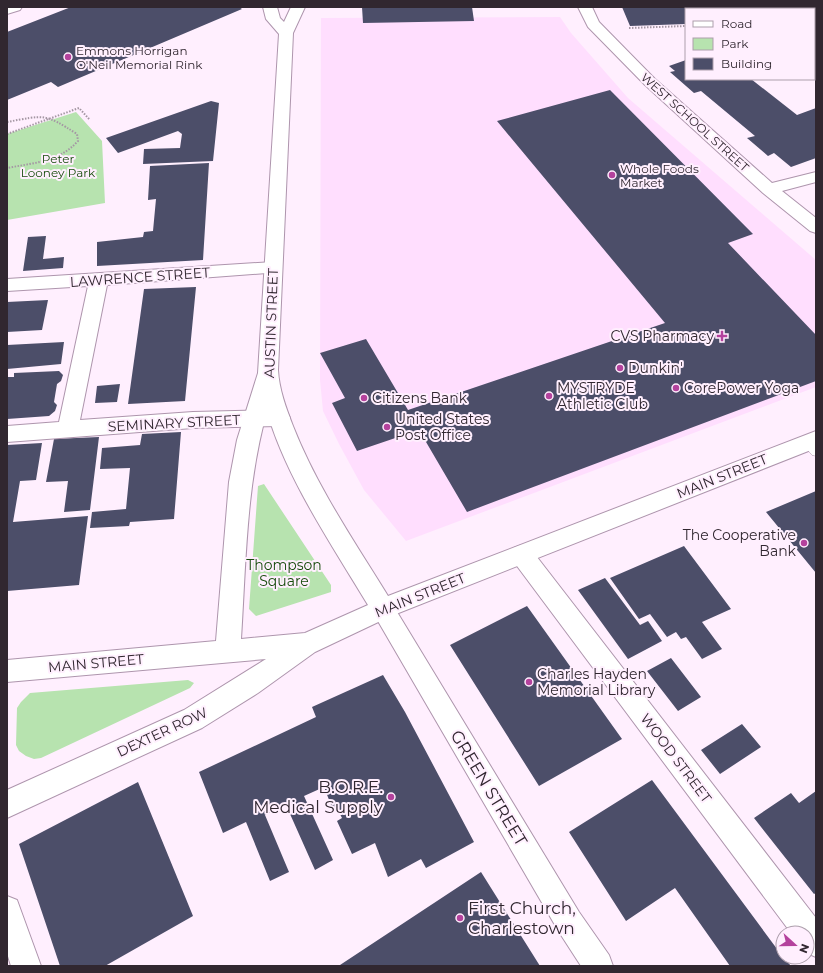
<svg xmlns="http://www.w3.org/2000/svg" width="823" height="973" font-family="Montserrat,sans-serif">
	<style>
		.built { fill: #ffdefe }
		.green { fill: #b7e3af }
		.building { fill: #4c4e69 }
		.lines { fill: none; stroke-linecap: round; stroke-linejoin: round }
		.service-casing { stroke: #ae95ad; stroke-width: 1 }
		.minor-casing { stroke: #ae95ad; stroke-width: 2 }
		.secondary-casing { stroke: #ae95ad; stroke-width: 2 }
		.path { stroke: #a497a3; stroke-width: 2; stroke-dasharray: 1.5 1.5; stroke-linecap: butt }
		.service { fill: #fff; fill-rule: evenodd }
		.minor { fill: #fff; fill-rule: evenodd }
		.secondary { fill: #fff; fill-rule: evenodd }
		.poi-dot { fill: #b4429d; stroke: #ffeffe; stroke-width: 1.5 }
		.labels { text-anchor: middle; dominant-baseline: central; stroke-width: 4; stroke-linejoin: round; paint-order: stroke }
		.far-poi-label { font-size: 12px; fill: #312730; stroke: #ffeffe; text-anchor: start }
		.far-street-label { font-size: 12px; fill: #312730; stroke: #ffeffe }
		.far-park-label { font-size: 12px; fill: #174c0c; stroke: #ffeffe }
		.street-label { font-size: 14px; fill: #312730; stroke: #ffeffe }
		.poi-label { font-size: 14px; fill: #312730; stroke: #ffeffe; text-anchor: start }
		.park-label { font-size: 14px; fill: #174c0c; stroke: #ffeffe }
		.near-poi-label { font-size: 17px; fill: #312730; stroke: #ffeffe; text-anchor: end }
		.near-street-label { font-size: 17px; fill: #312730; stroke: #ffeffe }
	</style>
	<rect width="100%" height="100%" fill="#ffeffe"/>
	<path class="built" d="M560,17l11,16 57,65 188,162v127l-410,154 -42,-51 -25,-46 -16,-33 -3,-31 1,-362z"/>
	<path class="green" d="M797,7h19v58l-2,-1v-55h-16z
		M76,112l26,29 3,62 -98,17v-86z
		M264,484l67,101v7l-75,24 -7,-7 9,-123z
		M188,680l6,3 -4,5 -149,70 -7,1 -8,-3 -7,-5 -3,-6 1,-37 4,-6 9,-9z"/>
	<path class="building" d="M71,7h168l3,2 -184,78 -7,-5 -44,18v-68z
		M362,7h110l2,14 -111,2z
		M622,7h105l1,2h-42v15l-56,2z
		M686,60v19h65l46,36 19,-7v50l-25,9 -17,-14 -6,3 -21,-18 8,-2 -54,-45 -7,2 -24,-21 5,-1 -6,-5z
		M610,90l143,144 -25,9 88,92v46l-349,131 -48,-82 -62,21 -25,-48 13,-5 -25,-45 46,-14 42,71 257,-87 -168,-202z
		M211,101l8,2 -6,58 -70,3 1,-15 36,-1 2,-14 -4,-3 -60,22 -12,-15z
		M209,163l-6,97 -106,6v-24l46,-5 1,-5 9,-1 3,-32 -8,1 2,-34z
		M46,236l-3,23 21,-2 -1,11 -40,3 5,-34z
		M196,287l-11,114 -57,3 16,-115z
		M48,300l-6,30 -35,2v-30z
		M64,342l-3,22 -54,5v-24z
		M59,371l4,4 -2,6 -4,3 -3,18 3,3 -2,6 -6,5 -42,3v-42h7v-4z
		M120,384l-3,18 -22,1 2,-17z
		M181,432l-7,87 -44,3 -1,4 -39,2 2,-16 34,-3 4,-41 -30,1 2,-21 38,-3 2,-11z
		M99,437l-9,73 -26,2 4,-31 -22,1 8,-43z
		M42,443l-6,37 -16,1 -7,41 75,-6 -9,69 -72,6v-146z
		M816,491v82l-50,-61z
		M684,546l47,63 -29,13 20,27 -20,10 -16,-22 -5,2 -5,-7 -9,5 -17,-23 -11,5 -29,-41z
		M605,578l35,47 8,-4 14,20 -34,18 -50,-69z
		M527,606l95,133 -83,47 -89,-141z
		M671,658l30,39 -23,14 -31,-40z
		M383,675l22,37 69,130 -48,26 -5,-9 -33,18 -13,-34 -23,11 -15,-33 5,-3 -5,-10 -4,2 -9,-23 -20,9 29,64 -18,10 -29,-65 -21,10 24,57 -19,9 -24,-59 -23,11 -24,-61 117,-55 -4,-10z
		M742,724l19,23 -41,27 -19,-24z
		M652,780l131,177 8,9h-61l-55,-78 -49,33 -57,-89z
		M138,782l55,134 -88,50h-45l-41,-122z
		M816,791v102l-2,1 -60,-76 37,-25 8,10z
		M481,872l59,94h-200v-1z"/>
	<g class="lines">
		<defs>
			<path id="service" d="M807,437l9,6v13l-4,-1 -11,-13 2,-3z"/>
			<path id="minor" d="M7,7h15l-2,3 -13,4z
				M578,7h14l7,15 56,57 117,104 44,-11v10l-34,9 34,27v15l-6,-2 -47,-38 -118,-108 -57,-58z
				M273,262l7,2 2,4 -2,4 -173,13 -27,135 113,-8 87,-2 7,2 3,6 -3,6 -7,2 -87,2 -186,14v-16l52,-4 29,-136 -81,5v-12z
				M522,545l8,3 286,370v39l-9,-4v-20h-16l-277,-371 -4,-7 4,-7z
				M383,598l8,4 188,310 30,43 4,11h-32l-22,-34 -184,-316 -4,-7 4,-7z
				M7,896l10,4 24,66h-30l-4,-13z"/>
			<path id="secondary" d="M263,7h14l3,11 4,4 7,-15h14l-12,26 -15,337c1,19 8,38 15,56 24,61 61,115 95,170l428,-165v17l-425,168 -76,36 -57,41 -56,35 -195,90v-28l177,-80 82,-51 -259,23v-22l209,-19 13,-159 8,-42 21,-67 21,-339 -13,-15zM267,411c18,65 66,136 101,194l-63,28 -64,6c5,-77 5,-154 26,-228z"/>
		</defs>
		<use href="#service" class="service-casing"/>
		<use href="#minor" class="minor-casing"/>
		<use href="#secondary" class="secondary-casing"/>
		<path class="path" d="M629,28l57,-2
			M7,122c38,-7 37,-9 70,12l1,7c-19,21 -45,22 -71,27
			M7,134l72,-26 11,12"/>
		<use href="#service" class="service"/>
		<use href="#minor" class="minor"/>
		<use href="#secondary" class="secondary"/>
	</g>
	<g class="poi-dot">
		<circle cx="68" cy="57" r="4"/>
		<circle cx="612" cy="175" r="4"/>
		<path d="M720 330h4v4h4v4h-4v4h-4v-4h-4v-4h4z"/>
		<circle cx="620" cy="368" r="4"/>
		<circle cx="676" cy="388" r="4"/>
		<circle cx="549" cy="396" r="4"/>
		<circle cx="364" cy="398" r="4"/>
		<circle cx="387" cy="427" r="4"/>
		<circle cx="804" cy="543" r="4"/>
		<circle cx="529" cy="682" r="4"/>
		<circle cx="391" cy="797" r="4"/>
		<circle cx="460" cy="918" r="4"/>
	</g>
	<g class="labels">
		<g class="far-poi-label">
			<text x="76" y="50">Emmons Horrigan<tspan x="76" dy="14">O'Neil Memorial Rink</tspan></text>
			<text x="620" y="168">Whole Foods<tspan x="620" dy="14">Market</tspan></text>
		</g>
		<g class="far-street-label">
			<text transform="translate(695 122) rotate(42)">WEST SCHOOL STREET</text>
		</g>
		<g class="far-park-label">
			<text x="58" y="158">Peter<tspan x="58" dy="14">Looney Park</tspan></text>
		</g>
		<g class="street-label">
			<text transform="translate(140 277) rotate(-4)">LAWRENCE STREET</text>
			<text transform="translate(271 323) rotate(-88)">AUSTIN STREET</text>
			<text transform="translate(174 423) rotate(-3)">SEMINARY STREET</text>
			<text transform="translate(722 476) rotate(-22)">MAIN STREET</text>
			<text transform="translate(420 595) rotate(-22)">MAIN STREET</text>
			<text transform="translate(96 663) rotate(-5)">MAIN STREET</text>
			<text transform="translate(162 732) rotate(-25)">DEXTER ROW</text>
			<text transform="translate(676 758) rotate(53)">WOOD STREET</text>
		</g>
		<g class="poi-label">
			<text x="714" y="336" text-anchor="end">CVS Pharmacy</text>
			<text x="628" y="368">Dunkin'</text>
			<text x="557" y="388">MYSTRYDE<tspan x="557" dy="16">Athletic Club</tspan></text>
			<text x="684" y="388">CorePower Yoga</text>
			<text x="372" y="398">Citizens Bank</text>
			<text x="395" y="419">United States<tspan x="395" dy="16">Post Office</tspan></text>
			<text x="796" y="535" text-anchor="end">The Cooperative<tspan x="796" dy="16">Bank</tspan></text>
			<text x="537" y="674">Charles Hayden<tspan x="537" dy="16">Memorial Library</tspan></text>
		</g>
		<g class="park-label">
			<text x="284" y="565">Thompson<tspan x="284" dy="16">Square</tspan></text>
		</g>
		<g class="near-poi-label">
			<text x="383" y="787">B.O.R.E.<tspan x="383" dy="20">Medical Supply</tspan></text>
			<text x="468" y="908" text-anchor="start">First Church,<tspan x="468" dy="20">Charlestown</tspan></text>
		</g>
		<g class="near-street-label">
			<text transform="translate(489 788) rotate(59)">GREEN STREET</text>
		</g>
	</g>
	<rect width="823" height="973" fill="none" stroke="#312730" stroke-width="16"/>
	<rect x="685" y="8" width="130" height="72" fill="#ffeffe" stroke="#ad9fac"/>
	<rect x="693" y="21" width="20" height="6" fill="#ffffff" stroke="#ad9fac"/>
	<text x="721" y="28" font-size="12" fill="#312730">Road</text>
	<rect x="693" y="38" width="20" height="12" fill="#b7e3af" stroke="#ad9fac"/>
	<text x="721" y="48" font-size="12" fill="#312730">Park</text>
	<rect x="693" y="58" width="20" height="12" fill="#4c4e69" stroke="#ad9fac"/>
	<text x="721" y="68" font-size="12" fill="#312730">Building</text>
	<g transform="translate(795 945) rotate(111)"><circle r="19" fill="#ffeffe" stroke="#ad9fac"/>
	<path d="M0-3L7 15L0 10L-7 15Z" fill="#b4429d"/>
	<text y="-6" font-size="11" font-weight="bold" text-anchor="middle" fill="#312730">N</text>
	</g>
</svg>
